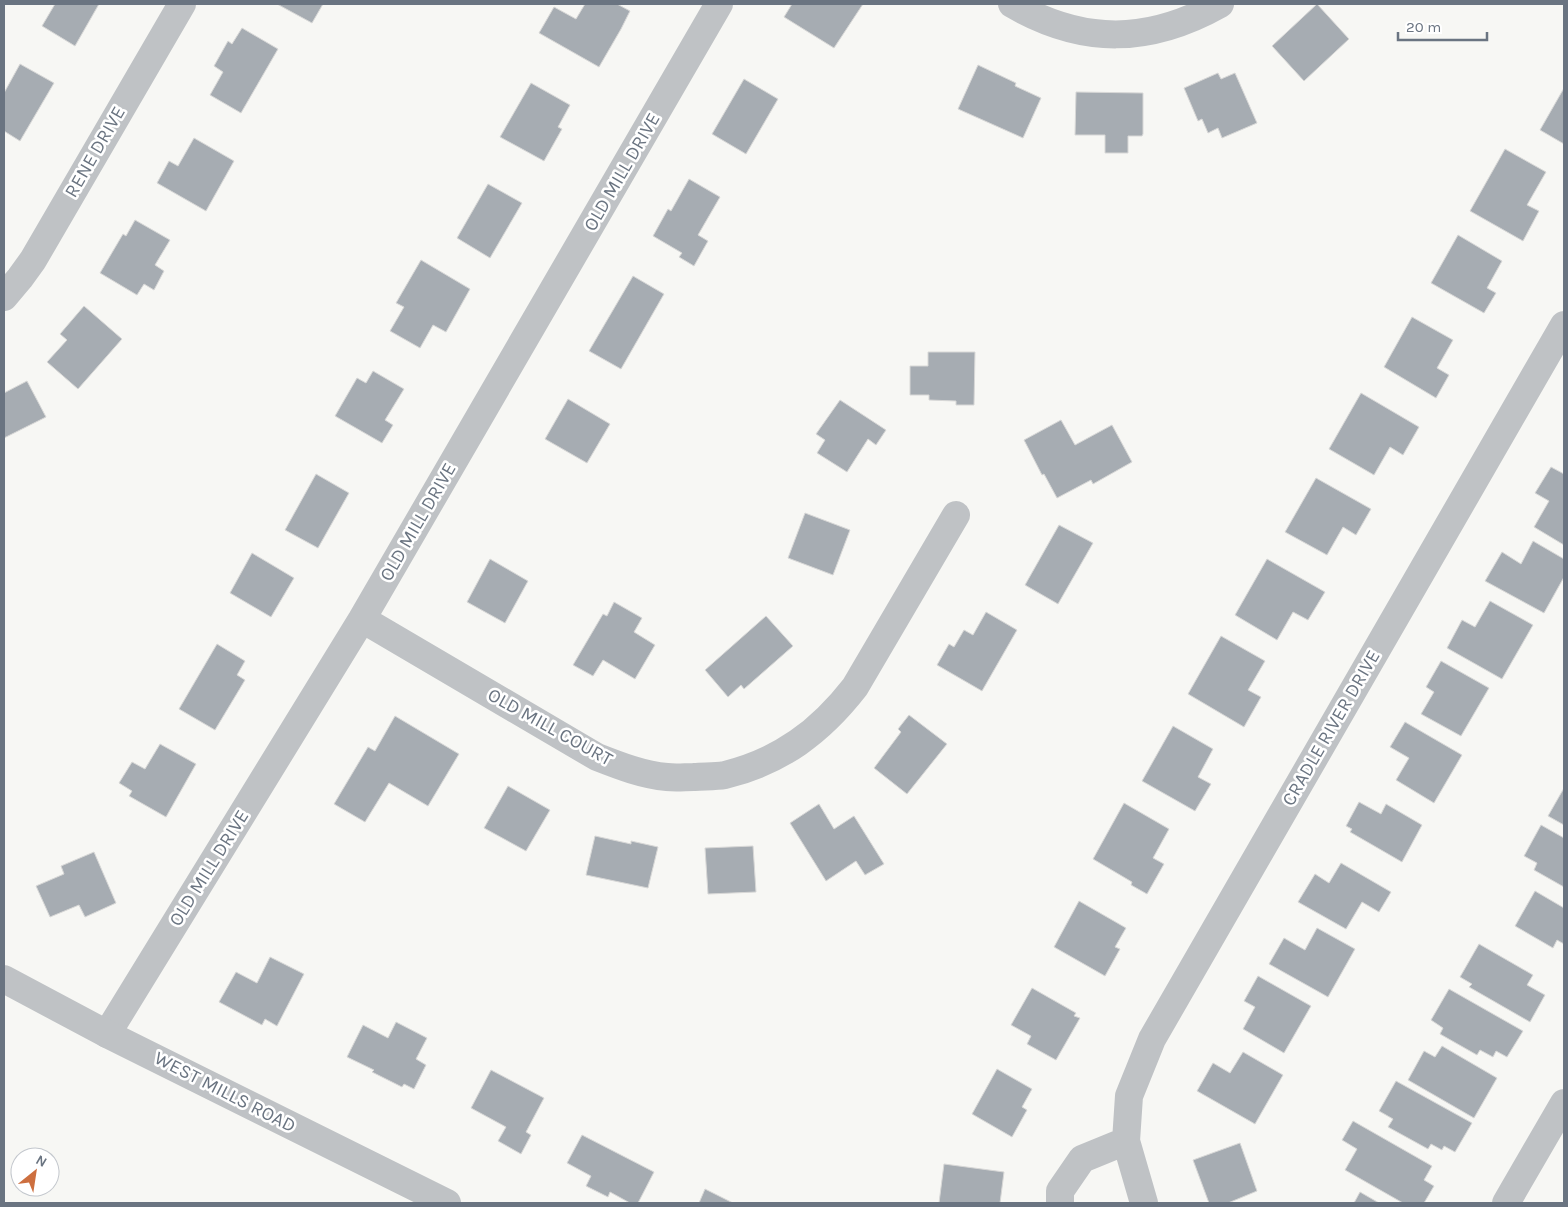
<svg xmlns="http://www.w3.org/2000/svg" width="1568" height="1207" font-family="Karla,sans-serif">
	<style>
		.building { fill: #a6acb2; stroke: #d8d8d7 }
		.lines { fill: none; stroke-linecap: round; stroke-linejoin: round }
		.minor { stroke: #bfc2c5; stroke-width: 28 }
		.tertiary { stroke: #bfc2c5; stroke-width: 28 }
		.labels { text-anchor: middle; dominant-baseline: central; stroke-width: 5; stroke-linejoin: round; paint-order: stroke }
		.street-label { font-size: 19px; fill: #6a7481; stroke: #fff }
	</style>
	<rect width="100%" height="100%" fill="#f7f7f4"/>
	<path class="building" d="M55,4h44l-24,42 -33,-20z
		M277,4h46l-11,19z
		M585,4h32l13,7 -9,18 -22,38 -60,-34 15,-26 22,12z
		M792,4h71l-29,44 -50,-31z
		M1317,4l32,35 -45,42 -32,-35z
		M242,28l36,21 -37,64 -31,-18 13,-23 -9,-6 14,-25 4,3z
		M20,64l34,19 -34,58 -16,-10v-38z
		M978,65l38,18 -1,3 26,12 -18,40 -65,-29z
		M1218,73l3,6 14,-6 22,50 -35,15 -4,-10 -10,5 -6,-14 -4,2 -14,-33z
		M744,79l34,20 -32,55 -34,-20z
		M531,83l39,22 -12,22 4,2 -18,32 -44,-24z
		M1564,88v56l-24,-14z
		M1076,92l67,1v41l-1,2h-14v17h-23v-18h-30z
		M194,138l40,23 -28,50 -49,-28 12,-22 9,5z
		M1505,149l41,23 -19,33 12,6 -16,30 -53,-30z
		M689,179l31,18 -22,38 10,6 -14,25 -15,-9 3,-4 -29,-17 15,-27 3,2z
		M488,184l34,19 -32,55 -33,-20z
		M135,220l35,20 -15,25 9,6 -10,19 -10,-6 -7,11 -37,-22 23,-39 3,2z
		M1458,235l44,26 -15,27 9,5 -12,20 -53,-30z
		M421,260l49,29 -24,43 -13,-7 -13,23 -30,-17 14,-24 -8,-4z
		M633,276l31,18 -43,75 -32,-18z
		M84,306l38,33 -44,50 -31,-27 20,-22 -7,-6z
		M1412,317l41,23 -16,28 12,7 -13,23 -52,-31z
		M928,352h47l-1,53h-18v-4l-27,-1v-5h-19v-29h18z
		M373,371l31,18 -19,31 8,5 -11,18 -47,-27 22,-38 9,5z
		M27,381l19,36 -42,21v-45z
		M1361,393l58,34 -16,28 -13,-8 -16,28 -45,-26z
		M568,399l42,25 -23,39 -42,-24z
		M840,400l46,30 -10,15 -8,-6 -21,33 -30,-19 8,-13 -9,-6z
		M1061,420l14,25 37,-20 20,37 -39,22 -2,-4 -34,18 -13,-24 -2,1 -18,-35z
		M1551,467l13,7v71l-30,-18 15,-26 -14,-8z
		M316,474l33,19 -31,55 -33,-18z
		M1316,478l55,31 -15,26 -13,-8 -16,28 -42,-23z
		M805,513l45,17 -17,45 -45,-17z
		M1059,525l34,18 -35,61 -33,-19z
		M1533,541l31,18v18l-20,36 -59,-32 17,-29 19,12z
		M252,553l42,25 -23,39 -41,-24z
		M490,559l38,22 -23,42 -38,-21z
		M1267,559l58,33 -17,28 -15,-8 -16,28 -42,-25z
		M1490,601l43,24 -31,54 -55,-31 15,-28 13,7z
		M614,602l28,16 -8,14 21,13 -20,34 -32,-19 -10,16 -20,-11 30,-51 4,2z
		M986,612l31,18 -35,61 -45,-26 12,-21 5,3 10,-17 9,5z
		M766,616l27,30 -49,43 -3,-4 -13,12 -23,-27z
		M1221,636l44,25 -17,29 13,7 -17,30 -56,-33z
		M217,644l28,17 -8,14 8,5 -30,50 -36,-21z
		M1441,661l48,27 -28,48 -40,-22 13,-22 -8,-5z
		M909,715l38,29 -40,50 -33,-26 27,-36 -3,-3z
		M395,716l64,38 -31,52 -39,-23 -24,39 -31,-18 34,-57 7,4z
		M1405,722l57,33 -28,48 -38,-23 13,-22 -19,-11z
		M1173,726l40,23 -15,28 13,7 -16,27 -53,-30z
		M160,744l36,20 -30,53 -37,-21 3,-5 -13,-8 13,-21 13,7z
		M508,786l42,24 -24,41 -42,-23z
		M1564,788v37l-16,-9z
		M1359,802l22,12 5,-10 36,21 -20,37 -52,-30 2,-3 -6,-3z
		M1124,803l45,26 -16,29 11,6 -17,30 -16,-9 1,-3 -39,-23z
		M819,804l15,25 20,-13 30,48 -19,11 -9,-14 -30,20 -36,-58z
		M1541,825l23,13v49l-30,-17 3,-7 -13,-7z
		M595,836l36,8v-3l27,6 -10,41 -62,-13z
		M753,846l3,46 -48,2 -3,-46z
		M94,852l22,51 -31,14 -6,-12 -29,12 -14,-31 28,-12 -3,-8z
		M1341,863l50,29 -12,20 -17,-10 -16,27 -48,-27 17,-28 14,9z
		M1535,891l29,17v36l-7,-4 -4,8 -38,-22z
		M1079,901l47,27 -11,19 5,2 -15,27 -51,-29z
		M1317,928l38,21 -27,48 -59,-33 15,-26 21,12z
		M1479,944l54,31 -6,10 18,10 -15,27 -61,-35 3,-3 -12,-7z
		M270,957l34,17 -27,52 -12,-7 -3,6 -43,-23 17,-30 21,11z
		M1258,976l53,30 -27,47 -41,-24 12,-22 -11,-6z
		M1032,988l44,25 -2,3 6,2 -24,42 -29,-16 4,-8 -20,-11z
		M1449,989l74,42 -16,26 -11,-6 -3,6 -13,-7 -3,5 -37,-21 3,-6 -12,-8z
		M396,1022l31,16 -11,21 10,6 -12,24 -10,-5 -2,3 -30,-15 2,-2 -27,-13 16,-32 25,13z
		M1442,1046l55,32 -23,40 -66,-38 16,-29 11,6z
		M1243,1052l40,23 -28,49 -58,-33 16,-28 17,10z
		M997,1069l35,20 -10,18 5,3 -15,27 -40,-23z
		M491,1070l53,28 -18,34 5,3 -10,19 -23,-13 8,-14 -35,-19z
		M1396,1081l76,42 -17,29 -11,-6 -2,4 -11,-6 -3,5 -40,-22 5,-8 -14,-8z
		M1353,1121l79,45 -8,14 10,6 -10,17h-21l-58,-33 12,-21 -15,-9z
		M582,1135l72,37 -16,31h-8l-20,-11 -2,5 -22,-11 5,-10 -24,-13z
		M1240,1143l17,48 -29,12h-19l-16,-43z
		M944,1164l60,8 -4,31h-61z
		M705,1189l28,14h-34z
		M1360,1192l19,11h-25z"/>
	<g class="lines">
		<path class="minor" d="M1012,4c71,41 137,40 208,0
			M4,297l16,-19 13,-18 149,-256
			M362,619l235,138c23,9 46,18 70,20 9,1 18,0 27,0 10,-1 20,0 31,-2 56,-14 95,-43 130,-88l101,-172
			M107,1034l255,-415 357,-615
			M1060,1203v-12l22,-32 44,-18
			M1144,1203l-18,-62 3,-45 23,-57 412,-714
			M1506,1203l58,-100"/>
		<path class="tertiary" d="M4,979l103,55 340,169"/>
	</g>
	<g class="labels">
		<g class="street-label">
			<text transform="translate(95 152) rotate(-60)">RENE DRIVE</text>
			<text transform="translate(622 172) rotate(-60)">OLD MILL DRIVE</text>
			<text transform="translate(418 522) rotate(-60)">OLD MILL DRIVE</text>
			<text transform="translate(550 727) rotate(29)">OLD MILL COURT</text>
			<text transform="translate(1331 728) rotate(-60)">CRADLE RIVER DRIVE</text>
			<text transform="translate(209 868) rotate(-58)">OLD MILL DRIVE</text>
			<text transform="translate(225 1092) rotate(27)">WEST MILLS ROAD</text>
		</g>
	</g>
	<rect width="1568" height="1207" fill="none" stroke="#6a7481" stroke-width="10"/>
	<g transform="translate(35 1172) rotate(30)"><circle r="24" fill="#ffffff" stroke="#c3c7cd"/>
	<path d="M0-4L9 19L0 12L-9 19Z" fill="#cd6f3f"/>
	<text y="-8" font-size="14" font-weight="bold" text-anchor="middle" fill="#6a7481">N</text>
	</g>
	<path d="M1398 32v8h89v-8" fill="none" stroke="#6a7481" stroke-width="2.5"/>
	<text x="1406" y="32" font-size="15" fill="#6a7481" stroke="#ffffff" stroke-width="4" paint-order="stroke">20 m</text>
</svg>
